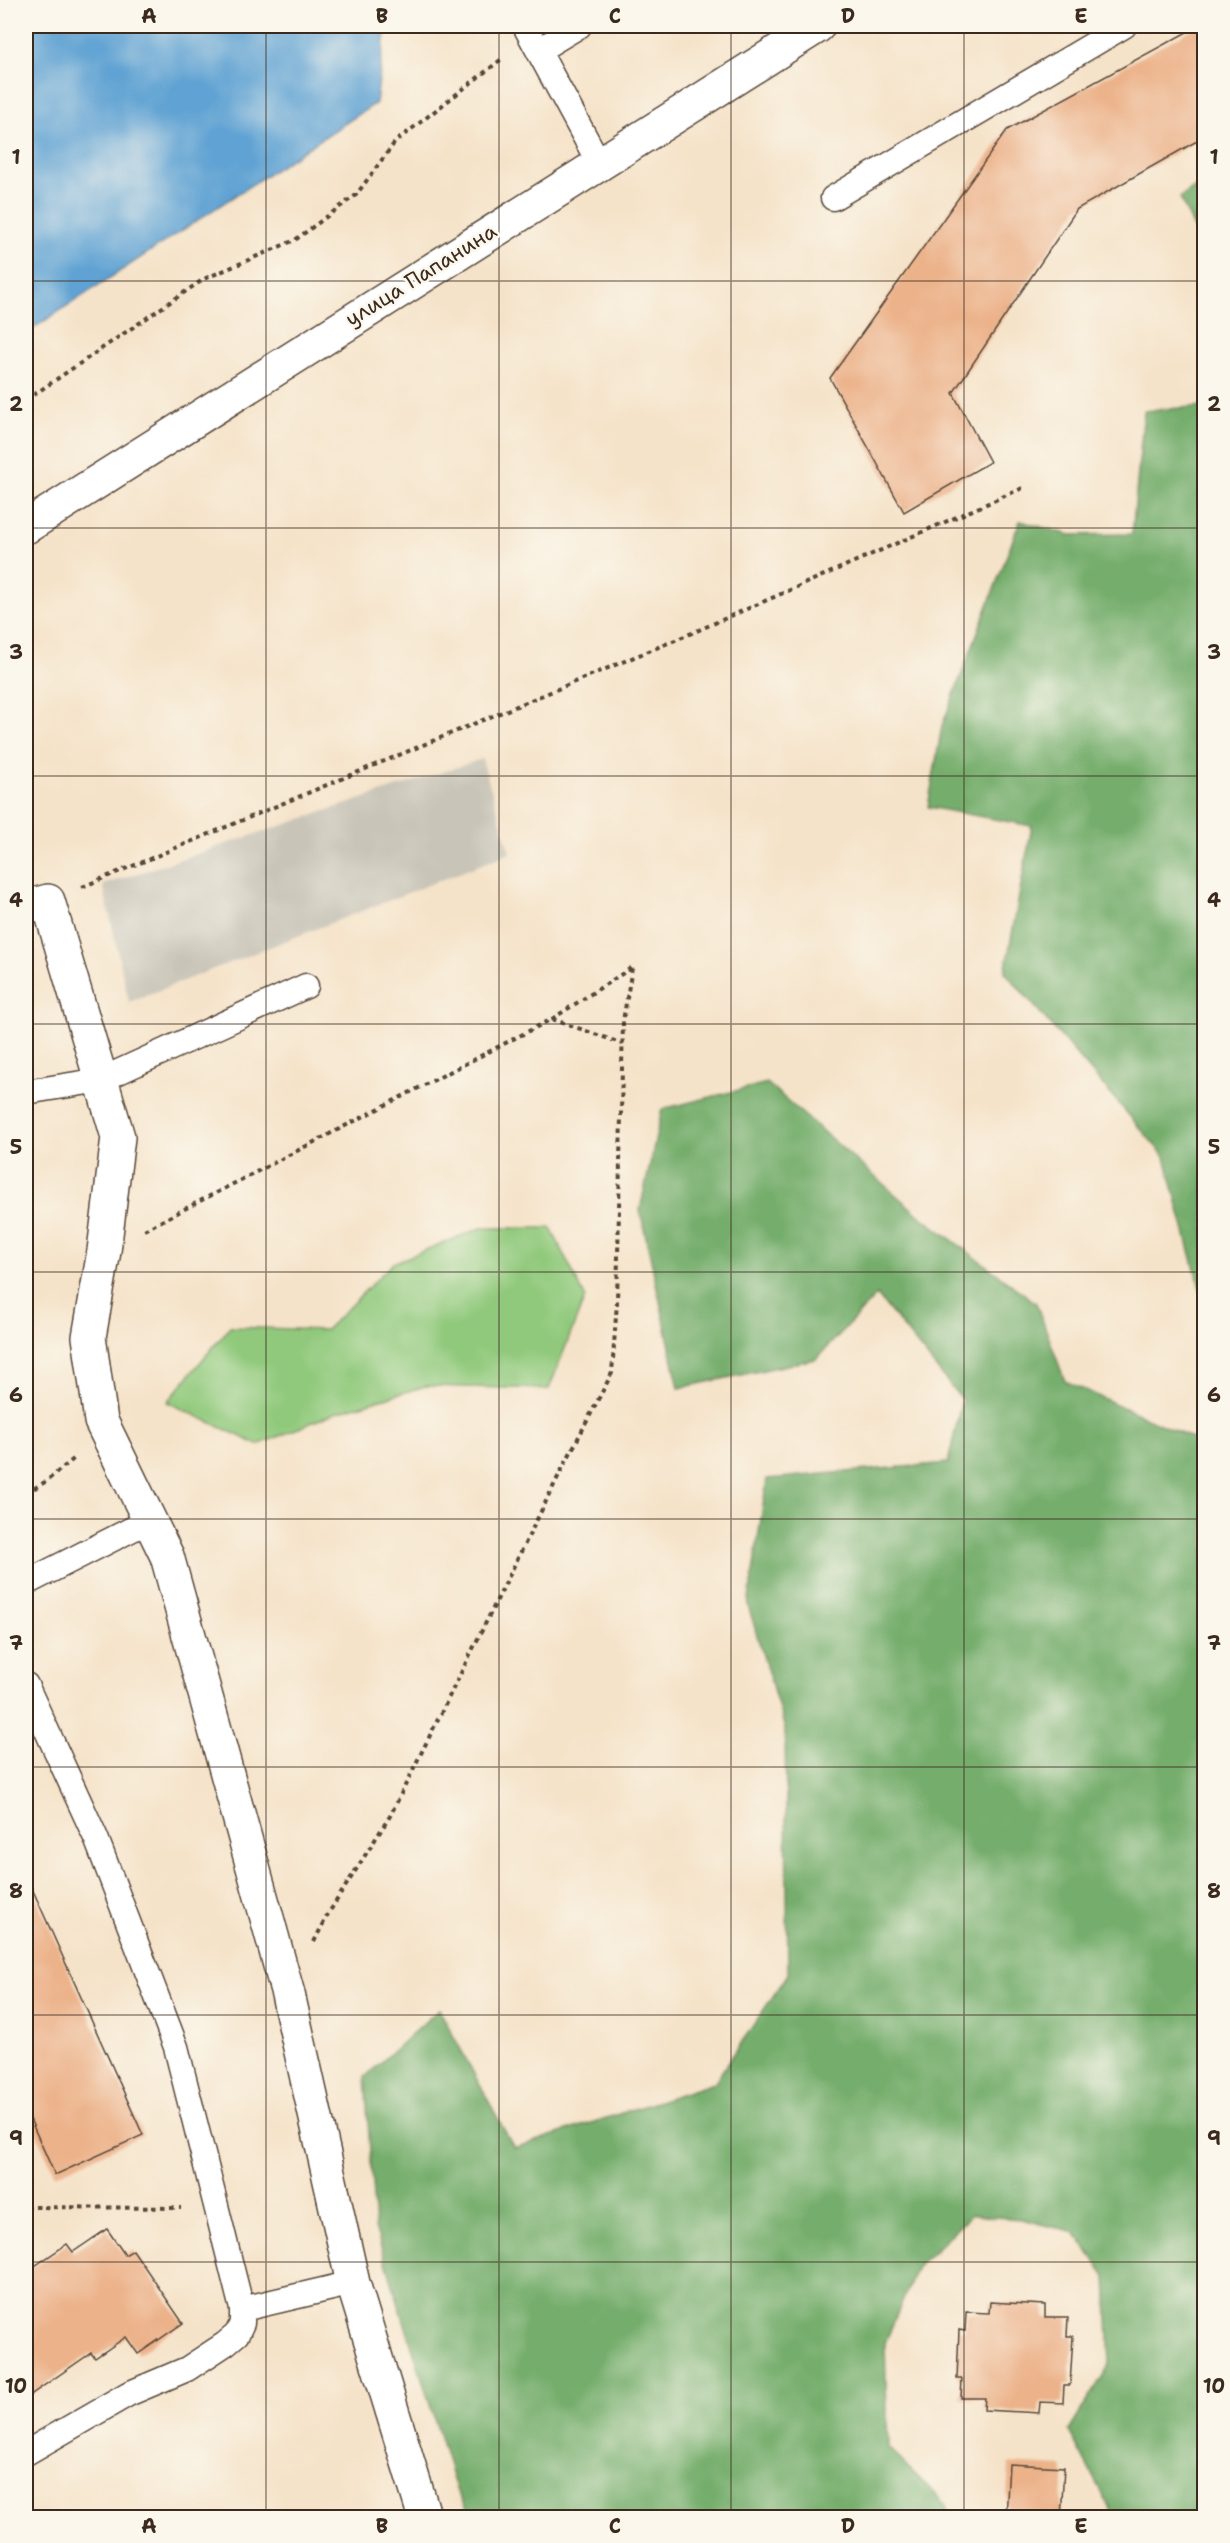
<svg xmlns="http://www.w3.org/2000/svg" width="1230" height="2543" font-family="'Shantell Sans',sans-serif">
	<style>
		.industrial { fill: #c8c4b8 }
		.green { fill: #90c97c; stroke: #667a4d; stroke-width: 1.5 }
		.forest { fill: #74ad6c; stroke: #586c45; stroke-width: 1.5 }
		.water { fill: #5ea2d3; stroke: #4c6678; stroke-width: 1.5 }
		.building { fill: #ecb38b }
		.lines { fill: none; stroke-linecap: round; stroke-linejoin: round }
		.lane-casing { stroke: #574638; stroke-width: 27 }
		.street-casing { stroke: #574638; stroke-width: 36 }
		.path { stroke: #574638; stroke-width: 4; stroke-dasharray: 4.5 4.5; stroke-linecap: butt }
		.lane { stroke: #fff; stroke-width: 24 }
		.street { stroke: #fff; stroke-width: 33 }
		.grid { fill: none; stroke: #3b2a1e; stroke-width: 1.5; stroke-opacity: 0.55 }
		.labels { text-anchor: middle; dominant-baseline: central; stroke-width: 5; stroke-linejoin: round; paint-order: stroke }
		.street-label { font-size: 21px; fill: #3b2a1e; stroke: #fbf7ec }
		.neatline { fill: none; stroke: #3b2a1e; stroke-width: 2 }
		.grid-label { font-size: 20px; text-anchor: middle; font-weight: bold; fill: #3b2a1e }
	</style>
	<rect width="100%" height="100%" fill="#fbf7ec"/>
	<filter id="ink" filterUnits="userSpaceOnUse"><feTurbulence type="fractalNoise" baseFrequency=".0167" numOctaves="2"/><feDisplacementMap in="SourceGraphic" scale="12" xChannelSelector="R" yChannelSelector="G"/><feConvolveMatrix kernelMatrix="1 2 1 2 8 2 1 2 1" color-interpolation-filters="sRGB"/></filter>
	<filter id="wash" filterUnits="userSpaceOnUse"><feTurbulence type="fractalNoise" baseFrequency=".008" numOctaves="4" result="noise"/><feDisplacementMap in="SourceGraphic" scale="24" xChannelSelector="R" yChannelSelector="G"/><feGaussianBlur stdDeviation="1.35" result="paint"/><feColorMatrix in="noise" values="0 0 0 0 0 0 0 0 0 0 0 0 0 0 0 0 0 1.4 0 .05"/><feComposite in="paint" operator="in"/></filter>
	<g filter="url(#wash)">
		<rect width="100%" height="100%" fill="#f5e3c9"/>
		<path class="industrial" d="M482,759l28,94 -381,149 -26,-117z"/>
		<path class="green" d="M481,1228h70l34,69 -36,92 -123,-3 -89,26 -79,33 -91,-43 63,-75 96,3 67,-67z"/>
		<path class="forest" d="M1204,181v68l-24,-51z
			M1204,406v897l-39,-146 -160,-185 27,-146 -104,-19 14,-81 78,-205 50,14 62,-1 12,-123z
			M767,1083l152,132 117,88 29,78 139,63v1073h-91l-4,-10 -40,-76 41,-67 -4,-87 -32,-45 -53,-13 -50,-4 -54,52 -32,76 3,105 59,57 2,12h-477l-15,-25 -82,-265 -10,-150 74,-68 75,139 200,-65 74,-109 -3,-245 -37,-124 19,-126 181,-16 14,-63 -85,-105 -61,64 -137,29 -39,-178 22,-101z"/>
		<path class="water" d="M26,26h360l-10,77 -350,230z"/>
		<g id="blocks">
			<path class="building" d="M1198,26h6v111l-127,72 -124,184 37,69 -86,50 -74,-134 177,-248z
				M26,1875l117,260 -88,40 -29,-65z
				M107,2229l18,26 8,-5 50,73 -45,31 -12,-17 -31,21 -4,-5 -65,45v-126l41,-28 6,8z
				M990,2302l55,3v12h23l-1,19h6l-3,49h-6l-1,18 -23,-1 -1,11 -55,-3 1,-12h-24l1,-19h-5l2,-49 6,1 1,-19 23,1z
				M1009,2464l55,3 -3,51h-55z"/>
		</g>
	</g>
	<g filter="url(#ink)">
		<use href="#blocks" fill-opacity="0" stroke="#574638" stroke-width="1.5"/>
		<g class="lines">
			<defs>
				<path id="lane" d="M525,26l74,137
					M539,50l40,-24
					M833,198l291,-172
					M26,1092l75,-12 205,-94
					M26,1583l124,-63
					M26,1685l70,153 80,209 66,262v14l-5,11 -12,10 -38,25 -59,25 -102,59
					M242,2309l111,-26"/>
				<path id="street" d="M26,527l792,-501
					M26,907l22,-6 70,236 -14,114 -15,86 12,84 66,135 121,438 65,289 72,235"/>
			</defs>
			<use href="#lane" class="lane-casing"/>
			<use href="#street" class="street-casing"/>
			<path class="path" d="M26,400l178,-121 91,-39 61,-45 39,-53 108,-84
				M82,887l610,-254 333,-146
				M552,1019l71,25
				M144,1230l408,-211 79,-51
				M26,1493l19,-11 31,-25
				M314,1942l14,-28 62,-98 170,-343 52,-100 5,-71 6,-281 9,-53
				M26,2207l155,1"/>
			<use href="#lane" class="lane"/>
			<use href="#street" class="street"/>
		</g>
	</g>
	<path class="grid" d="M266,26v2492M499,26v2492M731,26v2492M964,26v2492M26,281h1178M26,528h1178M26,776h1178M26,1024h1178M26,1272h1178M26,1519h1178M26,1767h1178M26,2015h1178M26,2262h1178"/>
	<g class="labels">
		<g class="street-label">
			<text transform="translate(421 275) rotate(-32)">улица Папанина</text>
		</g>
	</g>
	<rect width="1230" height="2543" fill="none" stroke="#fbf7ec" stroke-width="66"/>
	<rect x="33" y="33" width="1164" height="2477" class="neatline"/>
	<g class="grid-label">
		<text x="149" y="23">A</text>
		<text x="382" y="23">B</text>
		<text x="615" y="23">C</text>
		<text x="848" y="23">D</text>
		<text x="1081" y="23">E</text>
		<text x="16" y="164">1</text>
		<text x="1214" y="164">1</text>
		<text x="16" y="411">2</text>
		<text x="1214" y="411">2</text>
		<text x="16" y="659">3</text>
		<text x="1214" y="659">3</text>
		<text x="16" y="907">4</text>
		<text x="1214" y="907">4</text>
		<text x="16" y="1154">5</text>
		<text x="1214" y="1154">5</text>
		<text x="16" y="1402">6</text>
		<text x="1214" y="1402">6</text>
		<text x="16" y="1650">7</text>
		<text x="1214" y="1650">7</text>
		<text x="16" y="1898">8</text>
		<text x="1214" y="1898">8</text>
		<text x="16" y="2145">9</text>
		<text x="1214" y="2145">9</text>
		<text x="16" y="2393">10</text>
		<text x="1214" y="2393">10</text>
		<text x="149" y="2533">A</text>
		<text x="382" y="2533">B</text>
		<text x="615" y="2533">C</text>
		<text x="848" y="2533">D</text>
		<text x="1081" y="2533">E</text>
	</g>
</svg>
